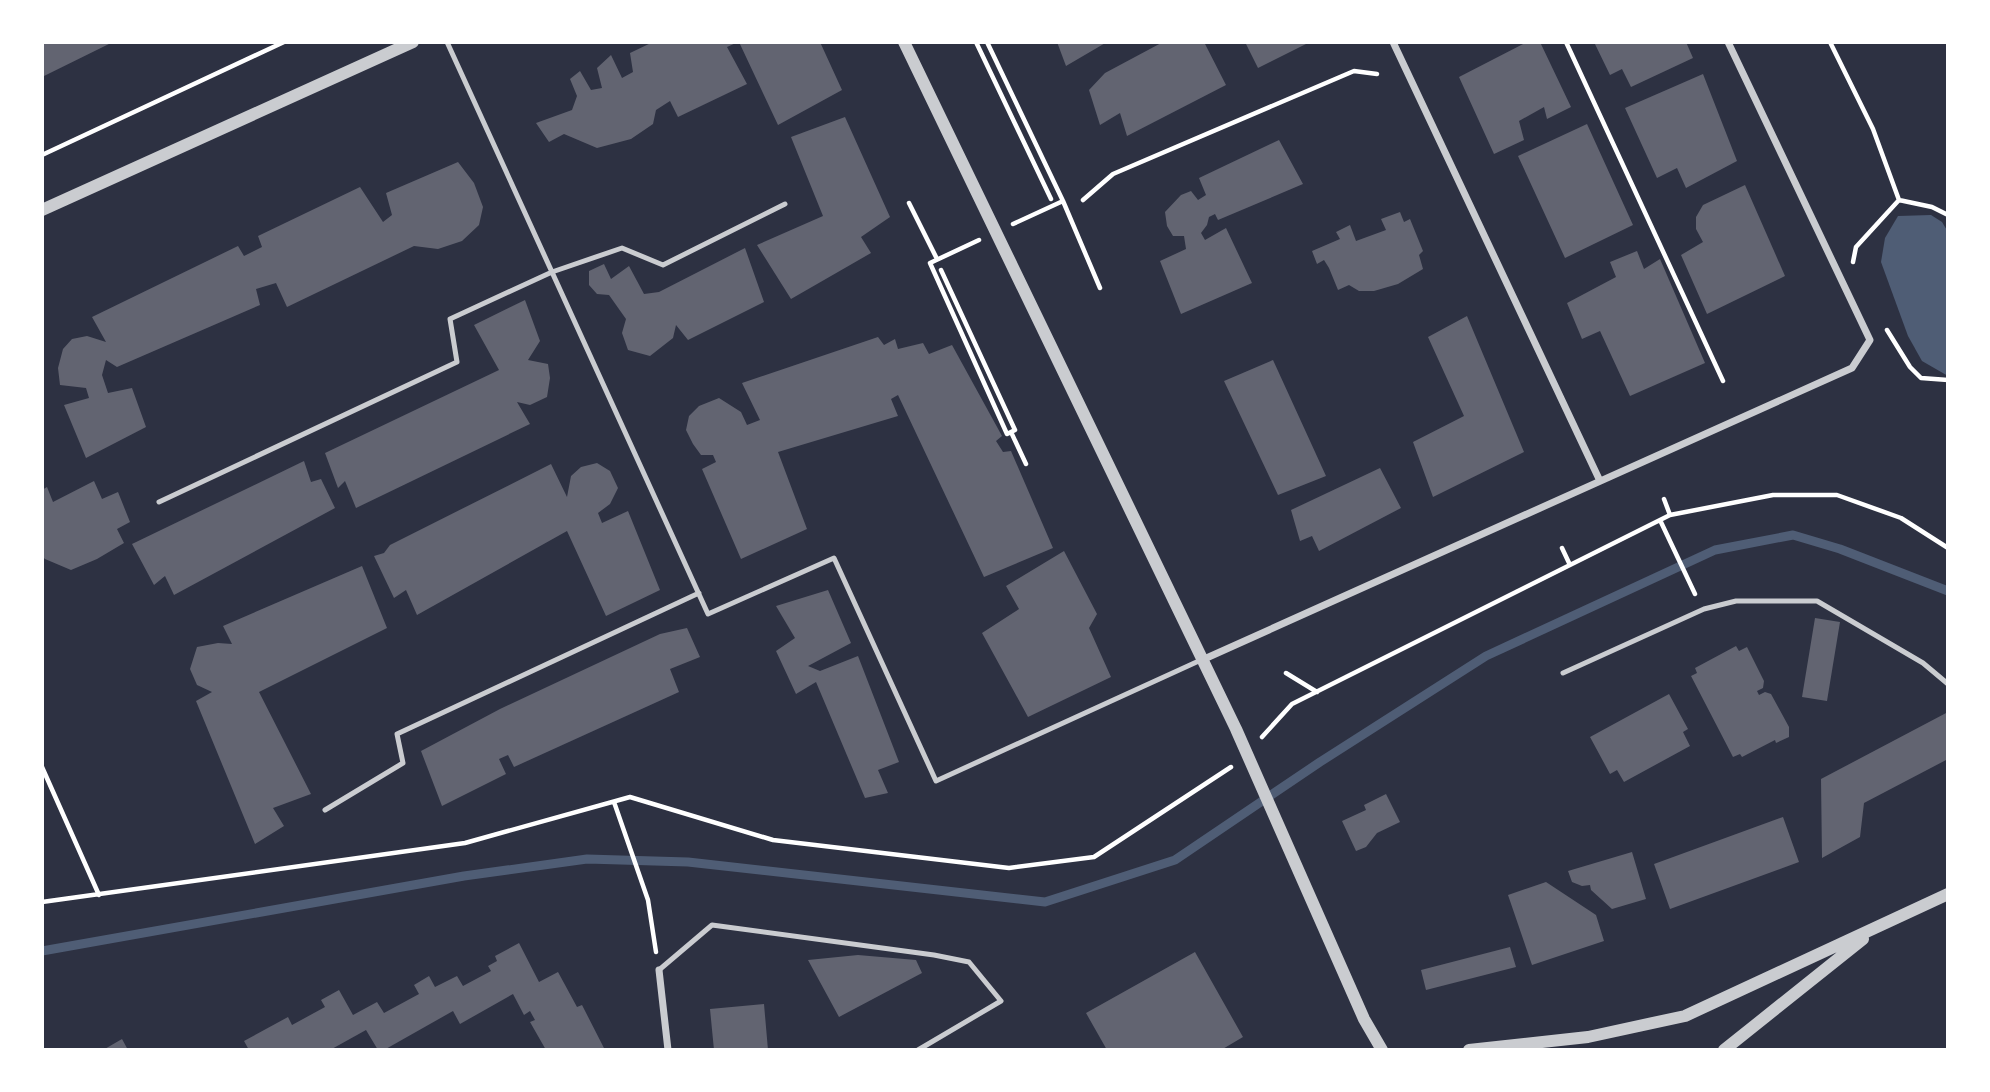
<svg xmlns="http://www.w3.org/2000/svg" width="1990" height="1092" font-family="Commissioner,sans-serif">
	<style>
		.water { fill: #4f5d75 }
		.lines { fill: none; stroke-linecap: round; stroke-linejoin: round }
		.stream { stroke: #4f5d75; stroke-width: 9 }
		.building { fill: #626471 }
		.path { stroke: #fff; stroke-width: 4.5 }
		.service { stroke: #caccd0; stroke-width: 5 }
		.minor { stroke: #caccd0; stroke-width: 7 }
		.tertiary { stroke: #caccd0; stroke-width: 12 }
	</style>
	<rect width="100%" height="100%" fill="#2d3142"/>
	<path class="water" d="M1931,215l11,7 6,10v144l-26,-15 -14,-25 -27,-74 4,-24 13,-22z"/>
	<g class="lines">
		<path class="stream" d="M42,951l422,-75 123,-17 101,3 357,40 130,-42 145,-98 166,-106 229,-106 78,-15 47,14 108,42"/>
	</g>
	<path class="building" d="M42,42h71l-71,35z
		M653,42h85l-11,5 20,37 -69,33 -8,-16 -14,9 -3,14 -22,15 -34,9 -33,-14 -15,8 -13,-19 36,-13 5,-14 -7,-17 10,-8 11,19 11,-2 -5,-20 14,-13 11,23 11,-6 -3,-19z
		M739,42h81l22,48 -64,35z
		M1057,42h50l-41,24z
		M1163,42h41l22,43 -99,51 -7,-23 -20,12 -11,-35 16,-17z
		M1245,42h65l-52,26z
		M1527,42h13l31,65 -24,12 -3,-12 -25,14 5,19 -30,14 -35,-77z
		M1594,42h92l7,16 -62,29 -9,-18 -12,6z
		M1703,74l34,87 -51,27 -9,-20 -20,10 -32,-70z
		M845,117l45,100 -29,20 10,16 -80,46 -34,-54 66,-29 -32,-79z
		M1587,124l46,101 -68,33 -47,-102z
		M1279,140l24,44 -85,36 -3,-6 -6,3 -2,8 -6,8 4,7 21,-12 26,55 -71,31 -21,-53 26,-12 -2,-13h-11l-6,-10 -2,-14 16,-17 10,-4 7,9 8,-5 -7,-17z
		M458,162l16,21 9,24 -4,18 -17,16 -24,8 -24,-3 -127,61 -11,-24 -20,6 4,16 -143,62 -11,-7 -4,15 6,18 24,-5 14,39 -60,31 -22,-53 25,-7 -3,-10 -26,-3 -2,-17 5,-19 9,-10 15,-3 19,6 -14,-25 146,-71 6,10 18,-9 -4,-11 102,-49 23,35 9,-7 -6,-22z
		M1745,185l40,91 -78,38 -26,-59 22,-13 -7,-13v-12l7,-12z
		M1400,212l4,10 6,-3 13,32 -4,4 4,14 -25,15 -24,7h-15l-10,-6 -11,5 -9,-22 -5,-8 -7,4 -5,-13 28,-12 -4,-7 14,-7 6,16 30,-11 -5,-11z
		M745,248l19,54 -76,38 -12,-15 -3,13 -23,18 -22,-6 -6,-17 4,-14 -17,-24 -12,-1 -8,-9v-14l15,-7 7,15 18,-13 15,28 15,-2z
		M1637,251l7,18 16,-10 45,104 -75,33 -30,-65 -18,8 -15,-36 49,-26 -6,-15z
		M525,300l15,41 -12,19 20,4 2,14 -3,19 -17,8 -13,-3 13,22 -174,84 -11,-27 -7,7 -13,-35 174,-83 -25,-45z
		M1467,316l57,136 -91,45 -20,-55 51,-26 -36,-79z
		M878,337l6,8 11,-6 3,10 25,-6 6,11 23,-9 50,91 -6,5 7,11 8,-1 42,97 -69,29 -86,-182 -7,4 7,17 -120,36 29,77 -66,30 -39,-90 14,-7 -3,-7h-12l-8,-11 -7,-14 3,-14 10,-10 20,-8 22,14 6,13 13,-5 -18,-37z
		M1273,360l53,116 -48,19 -54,-114z
		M304,461l7,21 10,-3 14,29 -161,87 -9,-19 -11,9 -22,-41z
		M597,463l13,8 8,17 -8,16 -12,9 4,10 26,-12 32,79 -54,26 -39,-85 -150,84 -11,-25 -12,8 -20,-42 10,-3 6,-8 161,-81 16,33 4,-21 10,-9z
		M1380,468l21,40 -82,43 -7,-15 -12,5 -9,-31z
		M94,481l8,18 16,-7 12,30 -13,7 7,14 -27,16 -26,11 -26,-11 -3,-3v-66l5,-3 6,15z
		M1064,551l33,63 -8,14 22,49 -83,40 -46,-84 37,-24 -13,-23z
		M362,566l25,62 -128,64 52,102 -38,14 11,18 -29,18 -59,-143 16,-9 -15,-7 -7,-16 7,-22 21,-4 14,1 -9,-18z
		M828,590l23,53 -43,23 12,5 38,-15 41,106 -21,8 10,23 -23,5 -49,-116 -20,12 -20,-43 19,-13 -19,-32z
		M1815,618l25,4 -13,79 -25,-4z
		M687,628l13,29 -30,12 9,23 -165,75 -6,-12 -9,4 7,15 -64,32 -21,-55 79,-42 160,-75z
		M1736,646l3,5 8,-4 17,34 -1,7 -6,3 2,4 6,-3 6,2 18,33v10l-13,6 -1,-3 -33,17 -2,-3 -7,3 -42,-81 6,-3 -2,-5z
		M1669,694l19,35 -5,3 7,14 -66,36 -7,-12 -7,4 -20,-37z
		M1948,712v47l-84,44 -4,34 -38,21 -1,-79z
		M1386,794l14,28 -23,11 -11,14 -10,4 -14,-30 24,-11 -2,-5z
		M1783,817l16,45 -129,47 -16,-45z
		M1632,852l14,47 -34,10 -21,-19 -1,-5 -8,1 -10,-4 -4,-11z
		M1546,882l50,33 8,26 -72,24 -24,-70z
		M519,943l20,39 19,-10 19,35 5,-2 23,45h-59l-16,-28 5,-2 -5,-9 -6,4 -11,-21 -53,30 -7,-13 -69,39h-6l-12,-20 -36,20h-81l-5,-9 44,-24 4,8 33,-18 -4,-7 18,-10 14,25 24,-13 7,11 35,-19 -5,-9 15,-9 6,11 22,-11 6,10 28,-15 -3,-5 9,-5 -2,-5z
		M1510,947l6,20 -90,23 -5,-20z
		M1195,952l48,85 -22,13h-114l-21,-37z
		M858,955l58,5 6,13 -83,44 -31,-57z
		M764,1004l4,46h-54l-4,-41z
		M122,1039l6,11h-25z"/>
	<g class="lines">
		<path class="path" d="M976,42l75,157
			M987,42l76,159 37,87
			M1566,42l157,339
			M1830,42l43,87 26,71 -43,47 -3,15
			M42,155l242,-113
			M1083,200l30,-26 241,-103 23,3
			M1899,200l33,7 16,8
			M909,203l28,56
			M1013,224l50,-23
			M941,270l74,160 -8,4 -77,-171 49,-23
			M1887,330l23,37 11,11 27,2
			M1011,432l15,32
			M1664,499l6,16
			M1660,520l35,74
			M1562,548l8,17
			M1286,673l31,19
			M1262,737l30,-33 378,-189 103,-20h64l64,23 47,30
			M42,767l57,128
			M614,802l34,98 8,52
			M42,902l423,-59 165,-46 143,43 236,28 85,-11 137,-90"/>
		<path class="service" d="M447,42l261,572 126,-56 102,223 265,-121
			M159,502l298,-140 -7,-43 102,-47 70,-24 41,17 122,-61
			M1563,673l141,-64 32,-8h81l106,62 25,21
			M325,810l78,-47 -6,-29 302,-141
			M659,970l53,-45 222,30 35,7 32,39 -83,49"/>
		<path class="minor" d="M1393,42l207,439
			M1202,660l650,-292 18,-28 -142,-298
			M659,970l9,80"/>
		<path class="tertiary" d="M904,42l332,687 128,290 18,31
			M42,210l371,-168
			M1469,1050l119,-13 97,-21 263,-122
			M1724,1050l139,-111"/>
	</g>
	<rect width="1990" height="1092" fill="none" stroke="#ffffff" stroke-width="88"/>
</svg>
